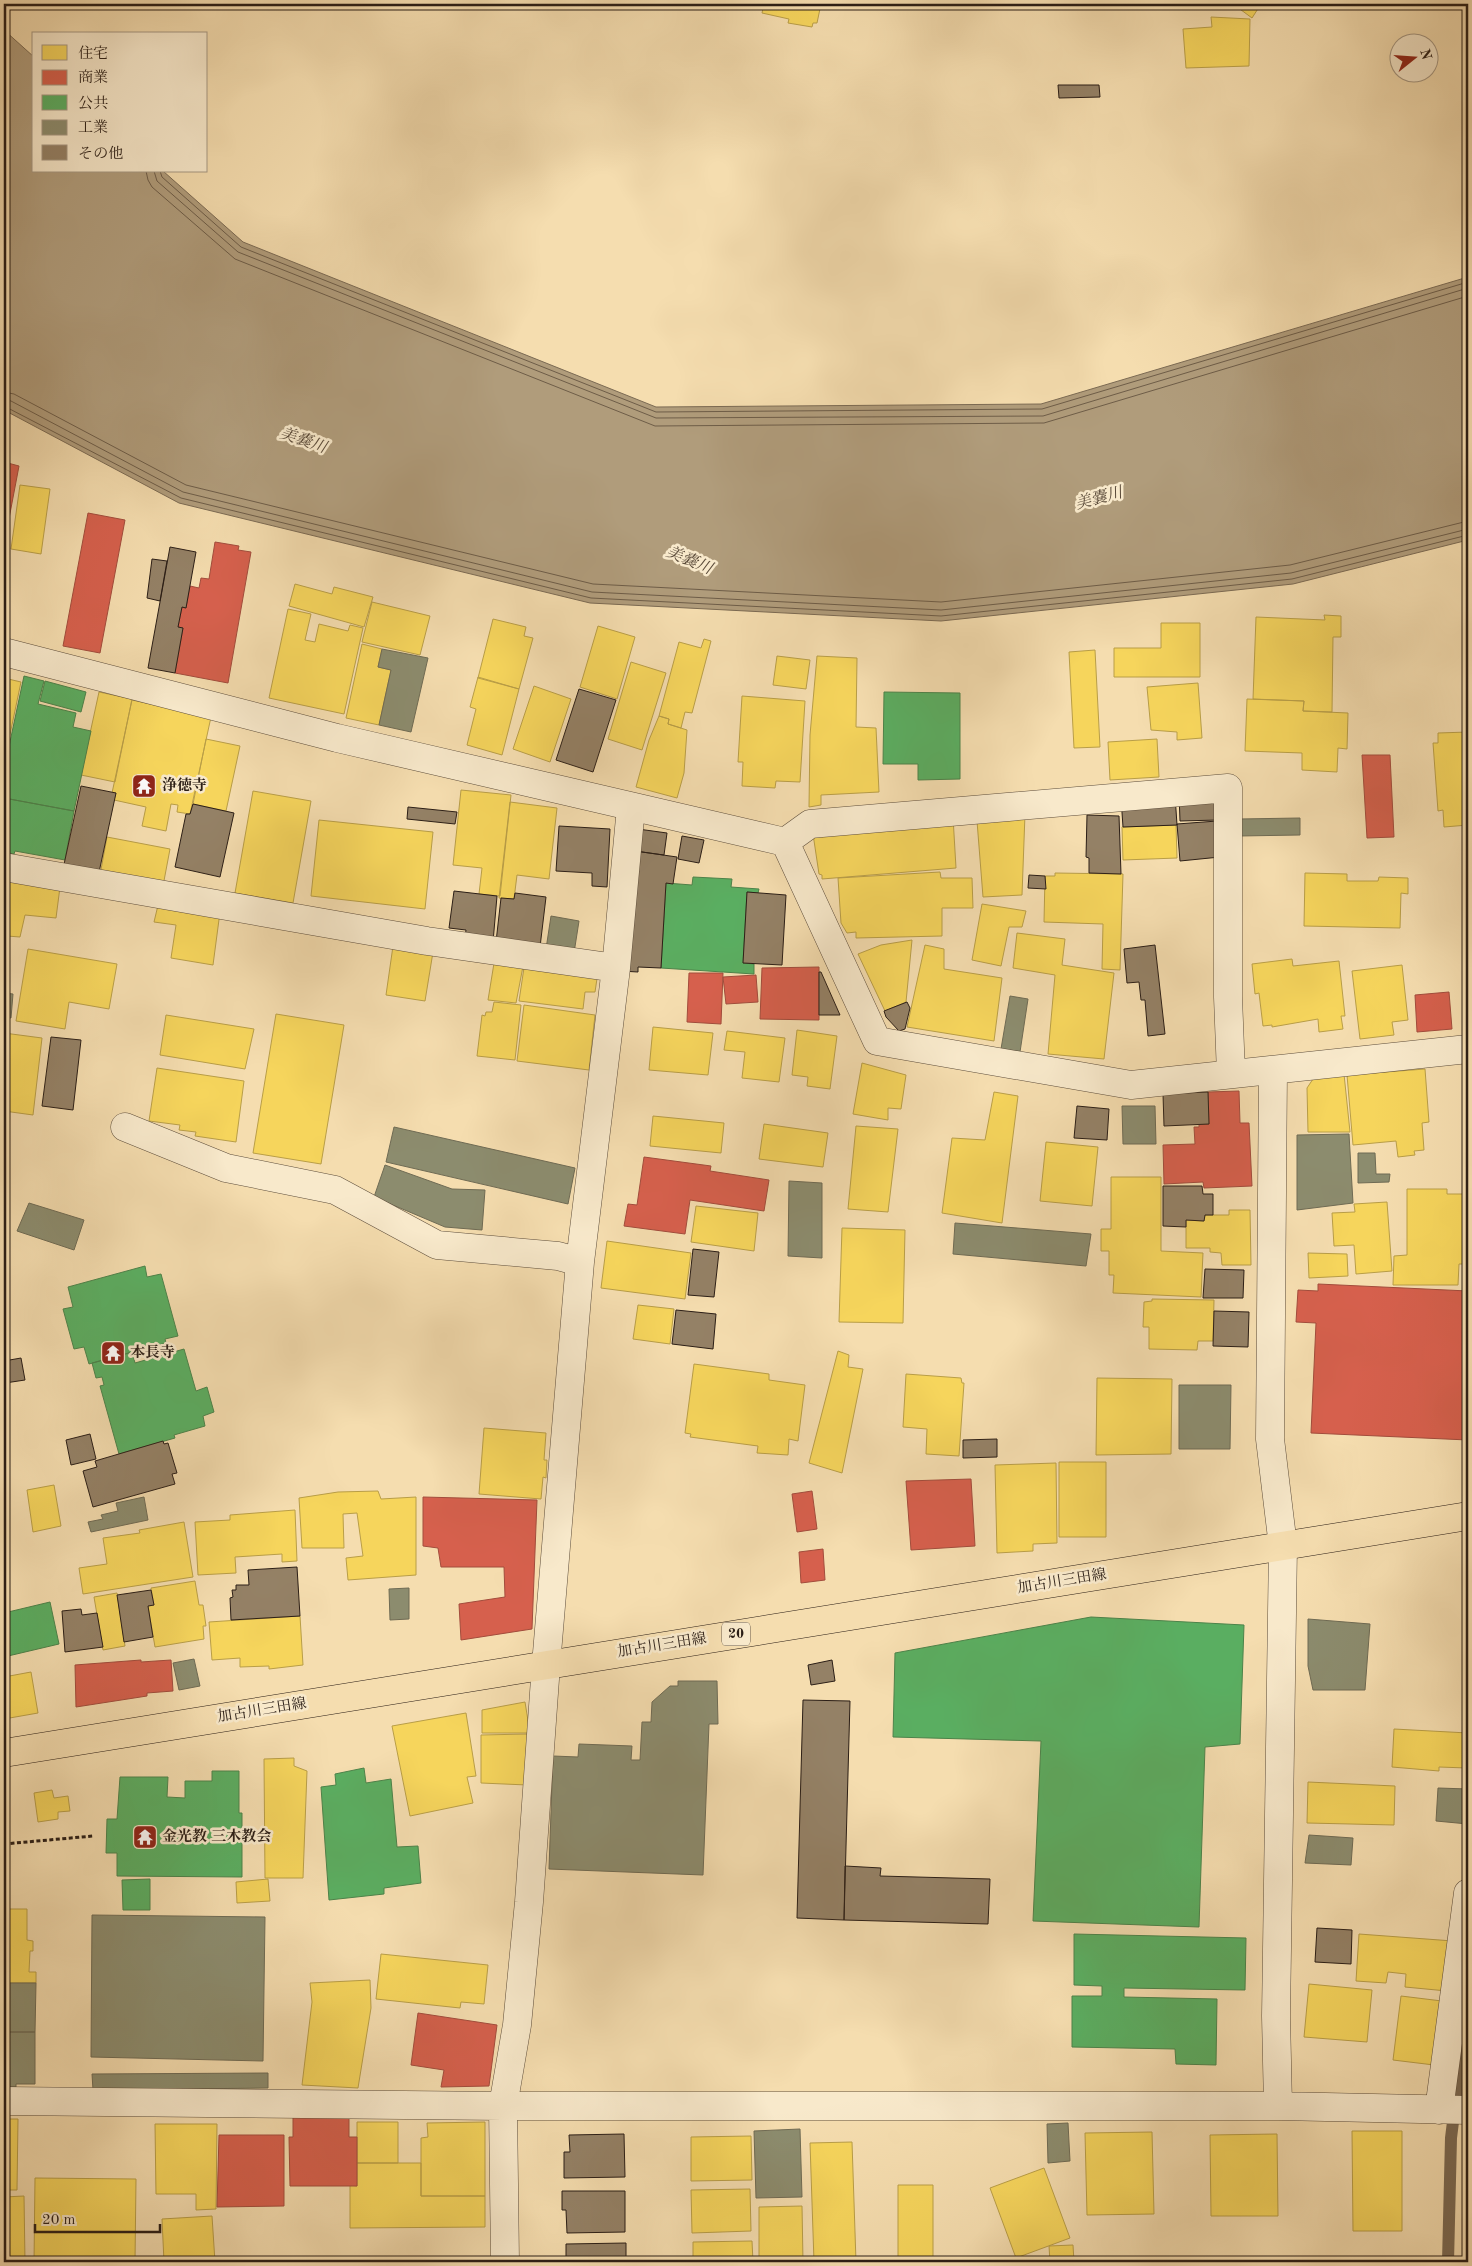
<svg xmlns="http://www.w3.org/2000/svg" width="1472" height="2266" font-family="'Old Standard TT','Noto Serif JP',serif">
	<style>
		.water { fill: #b09c7b; stroke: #7b6a53 }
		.homes { fill: #f6d55c; stroke: #b99e47 }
		.shops { fill: #d6604d; stroke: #a34c3c }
		.public { fill: #5aae61; stroke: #4c834a }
		.industry { fill: #8c8c6e; stroke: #6f6b54 }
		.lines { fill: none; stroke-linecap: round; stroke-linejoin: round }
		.shore { stroke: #6e5d48; stroke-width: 1 }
		.stream { stroke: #7b6a53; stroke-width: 12 }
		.building { fill: #948166; stroke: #2b1e16 }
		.minor-casing { stroke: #5e4e3c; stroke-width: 29 }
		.major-casing { stroke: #2b1e16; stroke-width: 29 }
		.path { stroke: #2b1e16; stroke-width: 3; stroke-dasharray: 4 2.5; stroke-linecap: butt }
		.minor { stroke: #f8e9cb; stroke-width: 28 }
		.major { stroke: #f5ddaf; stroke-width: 28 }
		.labels { text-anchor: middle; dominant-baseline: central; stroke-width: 5; stroke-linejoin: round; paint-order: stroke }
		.shield { fill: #f8e9cb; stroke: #685b4c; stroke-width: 1 }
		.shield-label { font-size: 14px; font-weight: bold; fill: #2b1e16 }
		.poi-label { font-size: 15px; font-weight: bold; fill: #2b1e16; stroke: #f8e9cb; text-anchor: start }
		.street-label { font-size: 15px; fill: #2b1e16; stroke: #f8e9cb }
		.water-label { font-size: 16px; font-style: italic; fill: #5a4a39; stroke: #f8e9cb }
	</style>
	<rect width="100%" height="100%" fill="#f5ddaf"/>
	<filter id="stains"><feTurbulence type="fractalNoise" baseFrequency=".004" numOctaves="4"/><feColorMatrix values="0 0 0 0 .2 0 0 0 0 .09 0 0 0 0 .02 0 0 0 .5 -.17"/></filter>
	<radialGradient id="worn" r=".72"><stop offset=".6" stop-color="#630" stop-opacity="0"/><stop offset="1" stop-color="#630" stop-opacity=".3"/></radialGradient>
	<path class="water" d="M4,30l30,27v114h129l80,71 413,165 385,-3 427,-127v263l-175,44 -352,37 -351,-18 -411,-100 -175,-93z"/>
	<path class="homes" d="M764,4h57l-4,19h-4l-1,4 -24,-4 1,-4 -27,-6z
		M1233,4h28l-9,14z
		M1211,17l39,2 -1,47 -63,2 -3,-39 29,-2z
		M20,485l30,4 -9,65 -30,-5z
		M295,584l37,10 2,-7 39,10 -9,30 -75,-21z
		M372,602l58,14 -10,39 -58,-13z
		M288,609l23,5 -6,26 10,2 4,-18 29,7 2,-6 13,3 -19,86 -75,-16z
		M1324,615l17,1v21h-8l-1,75 -29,-1 1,-10 -51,-2 3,-82 69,3z
		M493,619l33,8 -2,9 9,2 -14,51 -41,-11z
		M1161,623h39v54h-86v-29h47z
		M598,626l37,11 -18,62 -37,-12z
		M704,639l7,2 -19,72 -7,-1 -4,16 -13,-4 1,-5 -10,-3 20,-74 22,6z
		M362,644l20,5 -4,18 13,3 -12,55 -33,-7z
		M1095,650l5,97 -26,1 -5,-96z
		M777,656l33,4 -4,29 -33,-4z
		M817,656l40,2 -1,69 20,1 3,64 -58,3v10l-12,2 1,-72z
		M631,662l35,11 -24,77 -34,-11z
		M478,677l41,12 -17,66 -35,-10 9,-36 -6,-2z
		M4,678l17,4 -17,81z
		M1198,683l4,55 -25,2v-8l-26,-2 -4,-43z
		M534,686l37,13 -21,63 -37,-13z
		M99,692l33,7 -17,83 -34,-7z
		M742,696l63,5 -5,81 -24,-1 -1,7 -33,-2 1,-24h-5z
		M1247,699l57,2 -1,10 45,2 -1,36 -9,-1 -1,24 -35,-2v-17l-57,-2z
		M132,700l79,17 -21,97 -13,-2 1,-7 -7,-1 -5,27 -24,-5 4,-19 -32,-7 2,-7h-4z
		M659,716l10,3 -1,5 19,6 -3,43 -7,25 -41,-11 13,-47z
		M1468,732v93l-24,2 -1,-17 -5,1 -5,-68h5v-10z
		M206,739l34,7 -14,65 -33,-7z
		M1157,739l2,38 -49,3 -2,-38z
		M461,790l50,5 -11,101 -21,-2 3,-26 -29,-3z
		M253,791l58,10 -18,102 -58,-10z
		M510,802l47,6 -8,71 -32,-4 -3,24 -15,-1z
		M1025,814l-3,81 -39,2 -6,-76z
		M953,817l3,51 -134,11v-4l-3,-1 -6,-40z
		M319,820l114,12 -8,77 -114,-13z
		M1176,825l1,33 -54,2 -1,-33z
		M107,837l63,12 -7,37 -63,-11z
		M940,872l1,6h31l1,30h-31v28l-86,2v-6l-9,1 -6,-10 -3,-45z
		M1055,873l68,1 -3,96 -18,-1 1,-45 -59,-2 1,-46h10z
		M1305,873l42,1v7h31l1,-4 29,1v16l-7,-1 -1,35 -96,-2z
		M4,878l56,9 -4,31 -31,-3 -5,22 -13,-1 -3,7z
		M159,901l61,11 -7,53 -42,-7 5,-33 -22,-3z
		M982,904l44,7 -4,16h-13l-8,39 -29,-6z
		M1017,933l48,6 -3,26 52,8 -10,86 -56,-5 7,-79 -42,-7z
		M912,940l-6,62 -21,9 -27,-57 23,-9z
		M925,945l19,4v20l58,9 -8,63 -87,-14z
		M393,946l40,6 -8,49 -39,-6z
		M28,949l89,15 -8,45 -40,-7 -4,27 -49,-8z
		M495,957l29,4 -8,42 -28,-3z
		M1292,959l1,7 46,-5 6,55h-4l2,13 -24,3 -1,-13 -46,8v-2l-9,1 -4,-33 -4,1 -3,-30z
		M525,961l73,11 -3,20h-10l-2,17 -64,-8z
		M1402,965l6,55 -16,2 2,13 -34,4 -8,-68z
		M494,1002l27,3 -6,55 -38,-4 5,-41 3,1 1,-4h6z
		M524,1005l71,10 -6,55 -72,-9z
		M276,1014l68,11 -23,139 -68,-11z
		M166,1015l88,14 -9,40 -85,-14z
		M653,1027l60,6 -5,42 -59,-5z
		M797,1030l40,6 -7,53 -23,-3 1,-9 -16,-2z
		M727,1031l58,7 -6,44 -37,-4 3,-26 -21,-2z
		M4,1033l38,5 -9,77 -29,-4z
		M862,1063l44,12 -5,34 -13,-1v12l-35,-6z
		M157,1068l87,13 -8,61 -41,-6 1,-4 -17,-2 1,-5 -31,-4z
		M1425,1069l4,53 -7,1 2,27 -10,1 1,4 -17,2 -2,-16 -43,4 -6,-70z
		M1344,1074l6,58h-42l-1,-44 6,-9z
		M994,1092l24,4 -16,127 -60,-10 10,-75 33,2z
		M653,1116l71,7 -3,30 -71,-7z
		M764,1124l64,9 -5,34 -64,-8z
		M856,1126l42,3 -10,83 -40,-3z
		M1046,1142l52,5 -6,59 -52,-5z
		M1111,1177h50v74l42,2 -2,44 -88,-4 1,-18h-5v-24h-8v-22h10z
		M1407,1189h40v5h21v70h-9l-1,21h-65l1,-29 13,-1z
		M1387,1202l5,69 -36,3 -2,-29 -20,1 -2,-33 23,-1 -1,-8z
		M696,1206l62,7 -4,38 -63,-9z
		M1229,1210h21l1,55h-29l-1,-12 -11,-1v-4h-24v-28l18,1 1,-6h24z
		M842,1228l63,2 -2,93 -64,-1z
		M607,1241l84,12 -6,46 -84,-11z
		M1308,1253l39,1 1,22 -39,2z
		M1152,1299l62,1 -1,41h-15l-1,9 -48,-1v-22h-6l1,-25 8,-1z
		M638,1305l36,4 -4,35 -37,-5z
		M838,1351l11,4 -1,12 15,2 -21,104 -33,-10z
		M694,1364l75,10v6l36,5 -7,56 -9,-2 -1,16 -31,-2 1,-7 -68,-9 1,-3 -6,-1z
		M906,1374l55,4 1,5h2l-5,73 -33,-2 1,-25 -24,-2z
		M1097,1378l75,1 -1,75 -75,1z
		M484,1428l62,5 -2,27h3l-1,18 -3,-1 -2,22 -62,-5z
		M1059,1462h47v75h-47z
		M1056,1463l1,80 -24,1v7l-36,2 -2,-88z
		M54,1485l7,41 -28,6 -6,-42z
		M378,1491l3,8 35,-2v78l-68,5 -2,-22 17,-2 -6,-43 -14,1 1,34h-42l-3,-50 39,-6z
		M295,1510l2,51 -15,1v-8l-47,3 1,16 -38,2 -3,-53 35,-2v-5z
		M184,1522l9,55 -110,17 -4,-26 28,-4 -4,-26 37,-5 -1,-3z
		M195,1581l4,24h4l3,21h-3l1,13 -49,8 -7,-41 6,-1 -3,-17z
		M117,1593l8,53 -22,4 -9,-53z
		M300,1616l3,49 -34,4v-3l-29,1v-9l-28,2 -3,-38z
		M31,1672l7,41 -34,6v-42z
		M525,1702l5,31h-48v-23z
		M466,1713l10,63 -9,1 6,26 -63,13 -18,-90z
		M1394,1729l74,4 -1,35 -28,-1v4l-47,-4z
		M528,1734l-1,51 -46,-2v-48z
		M294,1758v8l13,5 -4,107h-38l-1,-119z
		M1308,1782l87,4 -1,39 -87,-2z
		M52,1790l2,8 14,-2 2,15 -12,1v7l-20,3 -4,-29z
		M268,1879l2,22 -33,2 -1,-21z
		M4,1909h23v31l6,1v10h-3l-1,21h7v11h-32z
		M1359,1934l94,7 -6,50 -42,-4 1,-13 -18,-2 -2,11 -30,-2z
		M381,1954l107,11 -4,39 -23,-2 -1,6 -84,-9z
		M370,1980l1,28 -13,80 -56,-3 10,-83 -2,-19z
		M1309,1984l63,6 -5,52 -63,-5z
		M1401,1996l41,5 -8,64 -41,-5z
		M4,2119h14l-1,71h-13z
		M357,2122h41v41h-41z
		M485,2122v74h-64v-58l7,-1 -1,-14z
		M155,2124h62l-1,85 -20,1v-16h-40z
		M1352,2131h50v100h-49z
		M1152,2132l2,82 -67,1 -2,-82z
		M1277,2134l1,82h-67l-1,-81z
		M751,2136l1,44 -61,1v-44z
		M852,2142l4,120h-42l-4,-119z
		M357,2163h64v33h64v31l-135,1v-43l7,1z
		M1044,2168l26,70 -54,20 -26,-70z
		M35,2178l101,1 -1,83h-101z
		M898,2185h35v77h-35z
		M750,2189l1,42 -59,2 -1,-43z
		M24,2196l1,66h-21v-65z
		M802,2206l1,56h-44v-55z
		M212,2216l3,46h-51l-2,-43z
		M752,2241l1,21h-60v-20z
		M1073,2245l1,17h-24l-1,-16z"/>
	<path class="shops" d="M4,462l15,4 -15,79z
		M88,513l37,7 -25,133 -37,-7z
		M215,542l24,4 -1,4 13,2 -23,131 -53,-10 8,-45 -5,-1 4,-20 4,1 4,-22 9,2 2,-10 8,1z
		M1362,755h28l4,82 -27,1z
		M819,967v53l-59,-1 2,-51z
		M689,973h34l-2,51 -34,-2z
		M756,975l2,27 -32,2 -3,-27z
		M1449,992l3,37 -35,3 -2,-37z
		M1239,1091l1,32h9l3,63 -48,2 -1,-6 -39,2 -1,-39 32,-1 -1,-17h5v-3h10l-1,-32z
		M644,1157l67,9 -1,5 59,9 -5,31 -74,-11 -5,34 -61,-8 4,-22 9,1z
		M1318,1284l150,7v149l-157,-7 5,-110 -20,-1 2,-32 20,1z
		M971,1479l4,67 -64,4 -5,-69z
		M812,1491l5,38 -20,3 -5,-38z
		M423,1497l114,3 -5,129 -71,11 -2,-36 46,-7 -1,-30h-63l-3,-19 -15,-2z
		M823,1549l2,31 -24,3 -2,-31z
		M141,1660v2l30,-2 2,31 -26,2v3l-71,11 -1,-42z
		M418,2013l79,12 -8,61 -48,1 3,-17 -33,-5z
		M293,2117h56v20h8v49h-67l-1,-49h4z
		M219,2135h65v71l-67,1z"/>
	<path class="public" d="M24,676l20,5 -6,23 38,9 -3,14 18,4 -17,80 -70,-13v-28z
		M45,681l41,11 -5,20 -41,-11z
		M884,692l76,1v86l-42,1v-16h-35z
		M4,798l70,13 -9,49 -50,-9 -1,3 -10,-2z
		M693,877l39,2 -1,8 28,2 -1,4 -11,-1 -4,71 11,1v10l-93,-6 5,-85 26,2z
		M145,1266l2,11 14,-3 17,62 -13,3 1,4 -77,21 -5,-17 -10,2 -11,-40 10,-2 -5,-20z
		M184,1349l12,42 11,-4 7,25 -11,4 2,10 -31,9 1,3 -56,16 -19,-68 4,-1 -2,-8 -6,1 -4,-15 40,-11 3,11z
		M50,1602l9,42 -51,12 -4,-21v-22z
		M1091,1617l153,8 -4,119 -35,3 -6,180 -166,-6 8,-180 -148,-4 2,-84z
		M364,1768l2,15 25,-4 6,68 21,-1 3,37 -37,5v6l-55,6 -8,-113 15,-2 -1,-11z
		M212,1771h27v42h3v64l-125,-1v-23h-11l1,-34h10l3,-42h48l-1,20 18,1v-17h27z
		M150,1879v31h-27l-1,-30z
		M1074,1934l172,4 -1,52 -121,-2v9l93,2 -1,66 -40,-1 -1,-15 -103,-2v-51h30v-10l-28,-1z"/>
	<path class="industry" d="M382,649l46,9 -17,74 -32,-7 12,-55 -13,-3z
		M1300,818v17l-61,1v-17z
		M551,916l28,5 -5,32 -28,-4z
		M4,993l9,1 -2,24 -7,-1z
		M1010,996l18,3 -8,53 -19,-3z
		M1122,1106h33l1,38h-33z
		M394,1127l181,41 -7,36 -182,-42z
		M1349,1134l4,69 -56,7v-75z
		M1358,1153h17l1,21h14l-1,8 -31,1z
		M385,1165l67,24 33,1 -3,40 -37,-3 -71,-30z
		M789,1181l33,2v75l-34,-2z
		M29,1203l55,17 -10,30 -57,-19z
		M955,1223l136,11 -5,32 -133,-12z
		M1179,1385h52l-1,64h-51z
		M144,1497l4,23 -57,12 -3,-10 15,-3 -2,-4 17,-4 -2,-8z
		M409,1588v31l-19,1 -1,-31z
		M1308,1619l62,5 -5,66h-52l-5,-24z
		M194,1659l6,27 -21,4 -6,-27z
		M678,1681h39l1,43h-9l-6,151 -154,-6 4,-113 25,1 1,-13 53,2 -1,14h9l2,-38h9l1,-20 18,-16h8z
		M1438,1788l30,1v35l-32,-3z
		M1309,1835l44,3 -2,27 -46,-2z
		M92,1915l173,2 -2,144 -172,-4z
		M4,1983h32l-1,49h-31z
		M4,2032h31v52h-19v3h-12z
		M268,2073v15l-175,2 -1,-16z
		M1068,2123l2,38 -22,2 -1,-39z
		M800,2129l2,68 -46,1 -2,-67z"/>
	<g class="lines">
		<path class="shore" d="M146,171l2,9 4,7 83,72 420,167 389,-3 424,-127
			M154,171l3,10 81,71 418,166 387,-2 425,-128
			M160,171l2,6 79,70 415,165 386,-3 426,-127
			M4,392l10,2 172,91 407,99 348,18 349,-37 178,-44
			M4,399l7,2 172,91 409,100 349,18 350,-37 177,-44
			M4,406l177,92 410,100 350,18 351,-37 176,-44"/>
		<path class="stream" d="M1448,2262l3,-124 17,-138"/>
	</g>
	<path class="building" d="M1058,85h41l1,12 -41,1z
		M170,547l26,5 -10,56 -4,-1 -4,20 5,1 -8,45 -27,-5z
		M152,559l15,2 -7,40 -13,-3z
		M579,689l37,11 -23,72 -37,-12z
		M81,786l35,7 -18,84 -35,-8z
		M1217,792l1,28 -38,1 -1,-28z
		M1175,795l2,30 -54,2 -2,-29z
		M193,804l41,9 -14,64 -45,-10 11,-53h4z
		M408,807l49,5 -2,12 -48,-5z
		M1087,815l32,1 2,58 -32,-1v-15l-3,-1z
		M1217,821l3,36 -40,4 -3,-37z
		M559,826l51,3 -3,58 -15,-1v-13l-36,-2z
		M638,829l29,4 -3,22 -29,-4z
		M682,836l22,4 -5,23 -21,-4z
		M635,851l42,6 -4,27 -7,-1 -5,85 -23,-1v5l-17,-1z
		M1029,875l16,1 1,13 -18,-1z
		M454,891l43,5 -4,46 -28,-4 1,-8 -17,-2z
		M747,892l39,3 -4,70 -39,-2z
		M515,893l31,4 -6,50 -44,-5 5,-44 13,1z
		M1155,945l10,89 -17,2 -3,-36h-4l-2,-18 -12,1 -3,-34z
		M819,972h2l19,43h-21z
		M907,1002l3,6 -5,21 -6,2 -13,-14 -2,-6z
		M51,1037l30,3 -8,70 -31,-4z
		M1208,1092l1,32 -45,2 -1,-32z
		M1077,1106l32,3 -2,31 -33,-2z
		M1163,1186h39l1,8h10v21h-8l-1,6 -18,-1v7l-23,-1z
		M693,1249l26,3 -5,45 -26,-2z
		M1205,1269l39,1 -1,28h-40z
		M676,1310l40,4 -3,35 -41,-5z
		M1214,1311l35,1 -1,35 -35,-1z
		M21,1358l4,22 -20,3 -1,-22z
		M90,1434l6,25 -25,6 -5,-25z
		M997,1439v18l-34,1v-18z
		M163,1441l1,3 4,-1 9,30 -5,1 3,10 -82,23 -10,-36 14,-4 -2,-6z
		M297,1567l3,49 -69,4 -1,-22 3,-1 -1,-7h4v-5h13l-1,-15z
		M151,1590l3,15 -6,1 5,31 -29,5 -7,-47z
		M81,1609l1,6 15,-2 6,34 -38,5 -3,-41z
		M832,1660l3,21 -24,4 -3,-20z
		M803,1700l47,1 -6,219 -47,-2z
		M845,1866l36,2 -1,8 110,3 -2,45 -144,-4z
		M1317,1928l35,2 -1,34 -36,-2z
		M624,2134l1,43 -61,1v-26h6l-1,-17z
		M562,2191h63v41l-58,1 -1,-23h-4z
		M626,2243v19h-60v-18z"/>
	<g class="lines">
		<defs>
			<path id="minor" d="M4,652l333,86 448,104 92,199 254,44 337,-36
				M785,842l25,-18 418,-36v209l3,77
				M4,867l423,74 189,27
				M1273,1070l-3,369 13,107 -7,470 2,90
				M125,1127l101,41 109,22 102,55 121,11 22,6
				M4,2101l499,5h775l190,4
				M1439,2110l29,-217
				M505,2262l-2,-156 14,-81 12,-123 17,-237 34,-403 36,-294 15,-161"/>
			<path id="major" d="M4,1753l1464,-237"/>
		</defs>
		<use href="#minor" class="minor-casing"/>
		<use href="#major" class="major-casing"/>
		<path class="path" d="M4,1844l89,-8"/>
		<use href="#minor" class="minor"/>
		<use href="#major" class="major"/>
	</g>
	<defs>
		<symbol id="temple-square" viewBox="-11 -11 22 22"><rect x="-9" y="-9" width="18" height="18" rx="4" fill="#8f2418" stroke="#f8e9cb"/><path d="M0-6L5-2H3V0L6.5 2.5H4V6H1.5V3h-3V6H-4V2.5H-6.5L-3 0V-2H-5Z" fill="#fff"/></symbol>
	</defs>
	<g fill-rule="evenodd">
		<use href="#temple-square" x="130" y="772" width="28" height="28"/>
		<use href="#temple-square" x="99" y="1339" width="28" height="28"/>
		<use href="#temple-square" x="131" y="1823" width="28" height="28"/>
	</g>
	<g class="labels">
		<rect class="shield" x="722" y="1622.5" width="28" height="23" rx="4"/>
		<g class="shield-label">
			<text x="736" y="1634">20</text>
		</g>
		<g class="poi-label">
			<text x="162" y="786">浄徳寺</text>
			<text x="130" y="1353">本長寺</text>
			<text x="162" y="1837">金光教 三木教会</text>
		</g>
		<g class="street-label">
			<text transform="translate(1062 1582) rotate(-9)">加古川三田線</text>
			<text transform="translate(662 1646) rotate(-9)">加古川三田線</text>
			<text transform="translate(262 1711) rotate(-9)">加古川三田線</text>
		</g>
		<g class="water-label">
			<text transform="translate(303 441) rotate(19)">美嚢川</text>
			<text transform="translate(1099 499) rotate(-15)">美嚢川</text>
			<text transform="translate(689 561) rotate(23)">美嚢川</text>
		</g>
	</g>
	<rect width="1472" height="2266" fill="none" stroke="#f5ddaf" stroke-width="20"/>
	<rect x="5" y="5" width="1462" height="2256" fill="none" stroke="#2b1e16" stroke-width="2.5"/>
	<rect x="10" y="10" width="1452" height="2246" fill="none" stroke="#2b1e16"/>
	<rect x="32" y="32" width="175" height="140" fill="#f8e9cb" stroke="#a69883"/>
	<rect x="42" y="45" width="25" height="15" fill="#f6d55c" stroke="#a69883"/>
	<text x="78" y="58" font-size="15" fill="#2b1e16">住宅</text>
	<rect x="42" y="70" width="25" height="15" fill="#d6604d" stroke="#a69883"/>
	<text x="78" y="82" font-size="15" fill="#2b1e16">商業</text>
	<rect x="42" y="95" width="25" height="15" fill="#5aae61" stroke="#a69883"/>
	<text x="78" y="108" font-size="15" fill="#2b1e16">公共</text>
	<rect x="42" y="120" width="25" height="15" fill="#8c8c6e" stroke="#a69883"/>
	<text x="78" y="132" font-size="15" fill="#2b1e16">工業</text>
	<rect x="42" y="145" width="25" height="15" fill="#948166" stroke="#a69883"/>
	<text x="78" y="158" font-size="15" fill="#2b1e16">その他</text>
	<g transform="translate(1414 58) rotate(73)"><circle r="24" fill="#f8e9cb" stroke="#a69883"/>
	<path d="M0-4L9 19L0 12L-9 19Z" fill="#8f2418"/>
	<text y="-8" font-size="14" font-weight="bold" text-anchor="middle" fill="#2b1e16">N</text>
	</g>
	<path d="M35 2224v8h125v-8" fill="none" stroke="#2b1e16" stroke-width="2.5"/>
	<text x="42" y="2224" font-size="15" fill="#2b1e16" stroke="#f8e9cb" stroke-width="4" paint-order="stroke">20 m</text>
	<rect width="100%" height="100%" filter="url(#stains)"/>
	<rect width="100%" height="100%" fill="url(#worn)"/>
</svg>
